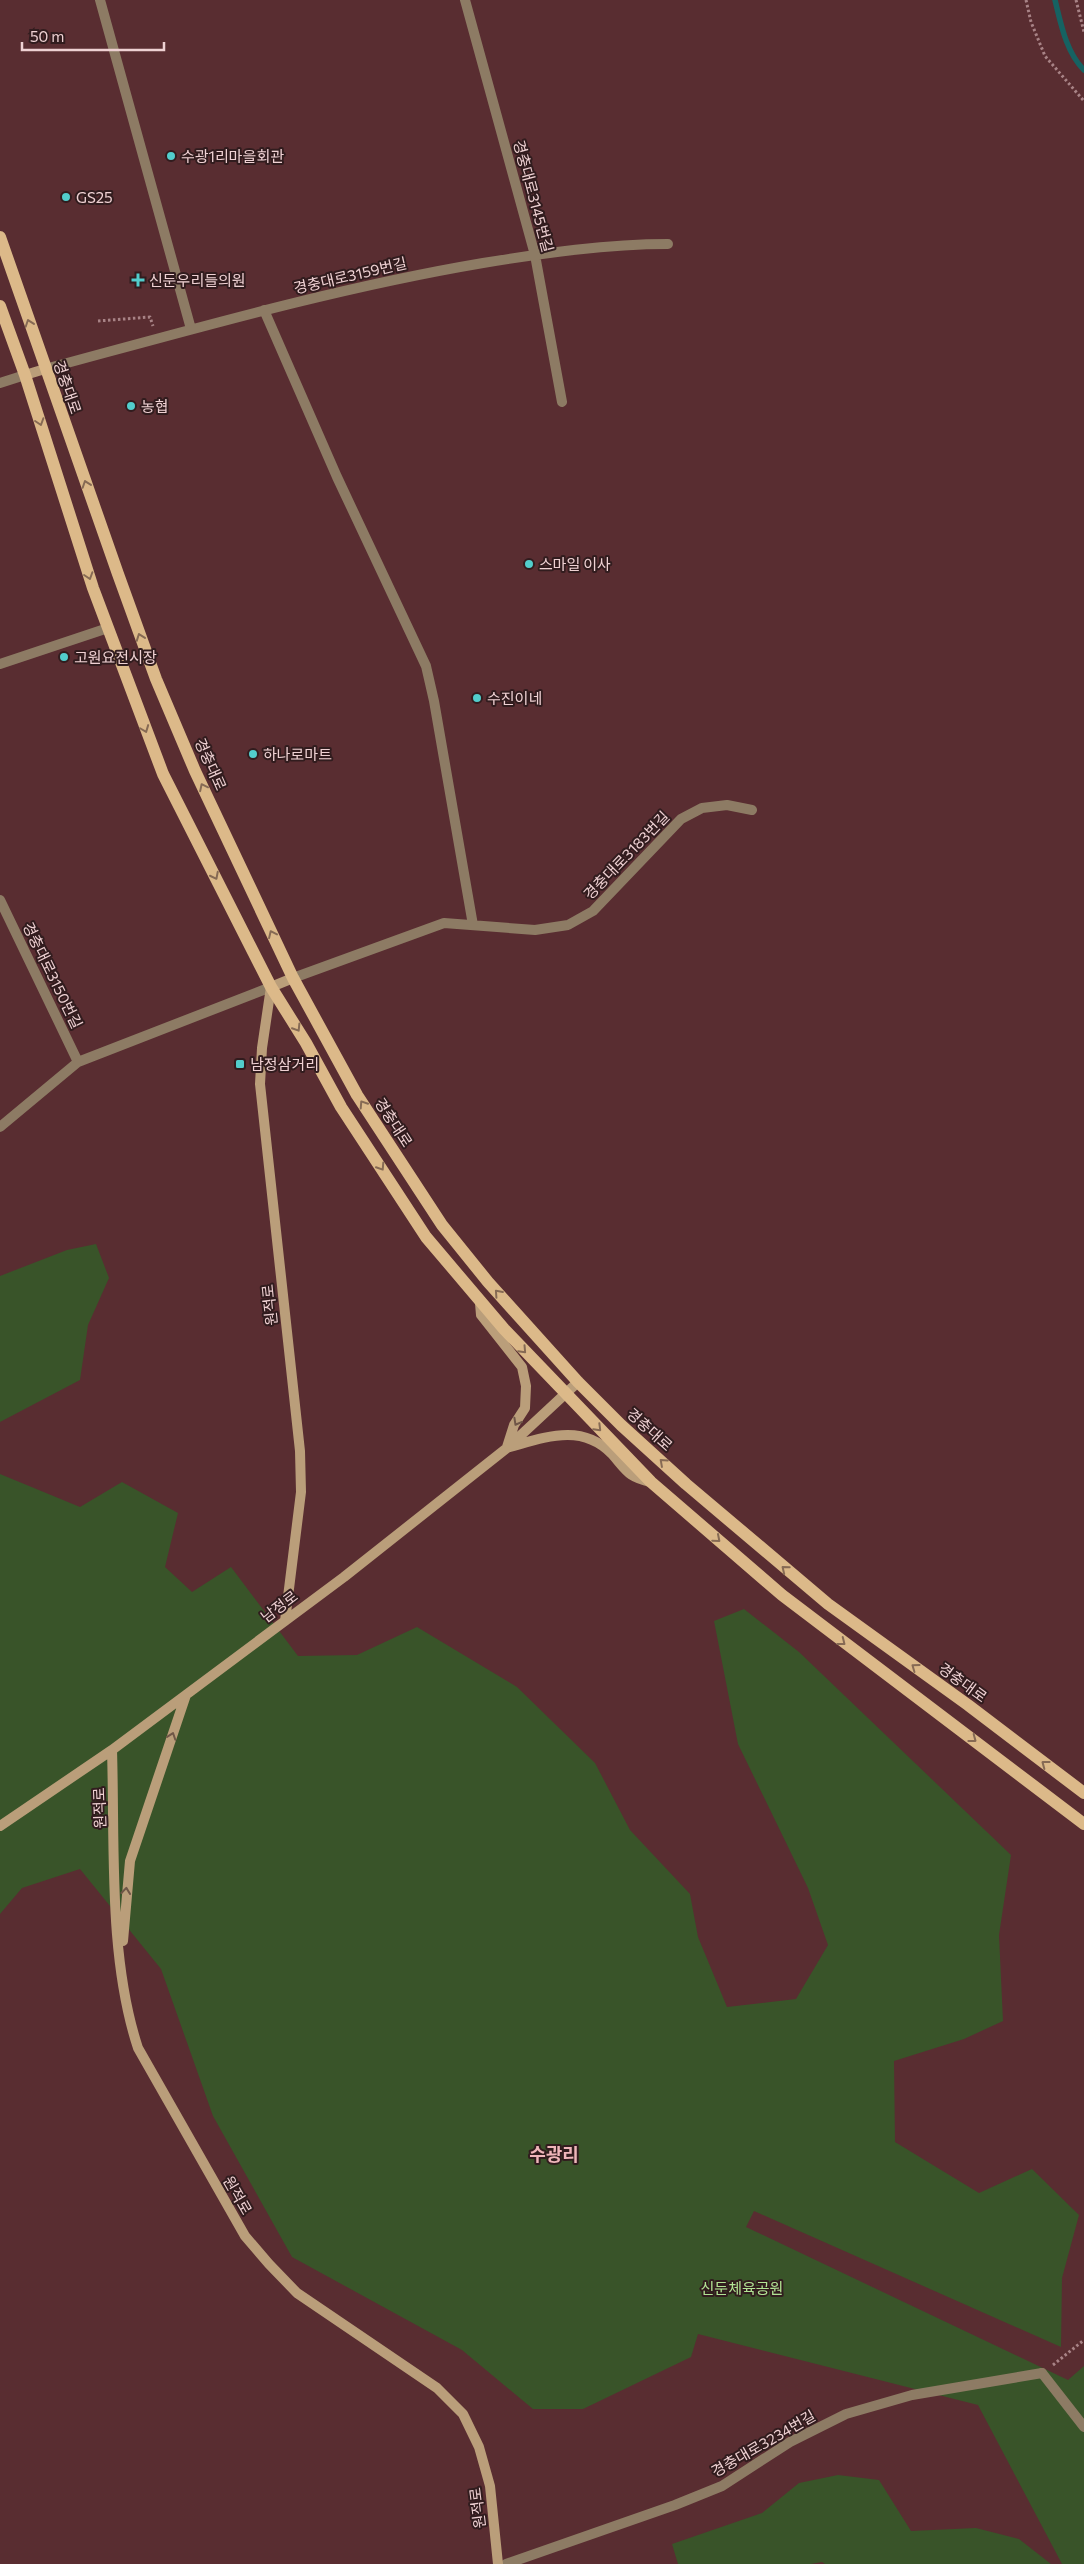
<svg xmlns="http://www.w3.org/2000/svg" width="1084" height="2564" font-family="Commissioner,'Noto Sans KR',sans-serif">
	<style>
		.green { fill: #395429 }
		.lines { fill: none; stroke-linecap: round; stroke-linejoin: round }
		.stream { stroke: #166262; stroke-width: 5.5 }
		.path { stroke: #a88386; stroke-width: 3; stroke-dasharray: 2.5 2.5; stroke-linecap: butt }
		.lane { stroke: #8d7b64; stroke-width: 10 }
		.street { stroke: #8d7b64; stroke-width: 10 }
		.secondary { stroke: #ba9e7a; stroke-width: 10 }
		.primary { stroke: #dcb989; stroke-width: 12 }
		.oneway { stroke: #866a54 }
		.oneway2 { stroke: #6f5647 }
		.poi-dot { fill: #52cdcc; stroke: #311c1e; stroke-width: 2 }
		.labels { text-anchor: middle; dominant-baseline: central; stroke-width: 4; stroke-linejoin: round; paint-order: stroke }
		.poi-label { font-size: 15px; fill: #efd1d3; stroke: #311c1e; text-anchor: start }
		.street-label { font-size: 15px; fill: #efd1d3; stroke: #311c1e }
		.park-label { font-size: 15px; fill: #b2e494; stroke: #311c1e }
		.quarter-label { font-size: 18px; font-weight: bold; fill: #efb6ba; stroke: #311c1e }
	</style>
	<rect width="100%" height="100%" fill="#592d31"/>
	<path class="green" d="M96,1244l13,34 -21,47 -8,55 -80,42v-146l67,-26z
		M0,1474l80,33 42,-25 56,31 -13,54 27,25 39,-25 67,89 59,-1 60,-28 100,60 78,76 35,67 60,64 8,43 29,70 69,-8 32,-54 -20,-57 -70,-144 -24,-123 30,-12 55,43 212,203 -12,80 4,86 -39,18 -70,22 1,81 84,51 53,-24 47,46 -17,63 -1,69 -307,-136 -8,16 322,153 16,-14v198h-22l-84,-159 -280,-71 -7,23 -108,52h-50l-71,-59 -170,-93 -79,-141 -52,-147 -81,-100 -58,19 -22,26z
		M838,2475l41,5 32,51 65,-3 43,11 32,25h-226l-3,-2 -11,2h-133l-6,-20 90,-31 37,-30z"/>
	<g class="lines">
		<path class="stream" d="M1055,0c6,24 11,52 29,70"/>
		<path class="path" d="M1026,0l5,22 14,34 39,45
			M1076,0l8,32
			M98,321l52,-4 3,9
			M1053,2365l31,-25"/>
		<path class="lane" d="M1042,2373l42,54"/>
		<path class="street" d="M100,0l91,329
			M465,0l70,255 27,147
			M264,310l73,167 89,189 8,35 39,224
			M45,369c145,-39 290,-81 438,-106 62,-10 123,-19 185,-19
			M0,383l25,-8
			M0,664l108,-36
			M0,900l78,162
			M293,978l151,-55 91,7 33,-5 25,-14 88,-92 21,-11 25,-3 25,5
			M0,1127l78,-65 193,-75
			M506,2564l169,-59 47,-19 68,-44 56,-28 66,-19 130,-22"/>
		<path class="secondary" d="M25,375l20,-6
			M480,1303l1,12 41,52 4,19 -1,22 -11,17 -7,22
			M510,1447c36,-10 72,-24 102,7 15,17 16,23 39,28
			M285,1621l16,-129 -1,-41 -40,-367 2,-36 9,-61 22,-9
			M112,1750c3,96 -4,207 26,298l107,188 24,28 28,29 140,95 26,26 16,33 11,39 8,78
			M0,1826l112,-76 232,-173 163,-129 71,-66
			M123,1941l7,-80 56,-166"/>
		<path class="primary" d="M0,237l118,337 38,105 39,92 98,207 64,117 85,130 46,57 90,100 43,43 65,59 142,120 140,101 116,88
			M0,306l25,69 68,213 70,186 108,213 35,56 35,64 85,130 78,92 147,153 131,113 302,229"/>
	</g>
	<defs><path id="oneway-chevron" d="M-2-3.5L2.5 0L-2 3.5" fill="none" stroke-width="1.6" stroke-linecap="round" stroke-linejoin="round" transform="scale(1.25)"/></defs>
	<g class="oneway">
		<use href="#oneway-chevron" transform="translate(29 323) rotate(-109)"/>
		<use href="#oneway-chevron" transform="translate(40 422) rotate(72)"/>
		<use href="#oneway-chevron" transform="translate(86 484) rotate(-109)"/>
		<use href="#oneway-chevron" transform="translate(89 576) rotate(72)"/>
		<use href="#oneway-chevron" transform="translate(140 637) rotate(-110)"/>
		<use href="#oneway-chevron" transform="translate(145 729) rotate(69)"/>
		<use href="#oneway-chevron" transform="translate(203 787) rotate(-116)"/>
		<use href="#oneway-chevron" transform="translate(215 876) rotate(63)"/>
		<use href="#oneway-chevron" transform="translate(272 934) rotate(-115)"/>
		<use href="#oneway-chevron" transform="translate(297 1028) rotate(58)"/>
		<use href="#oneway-chevron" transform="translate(363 1104) rotate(-123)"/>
		<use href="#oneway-chevron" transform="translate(381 1167) rotate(57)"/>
		<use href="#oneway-chevron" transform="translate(498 1293) rotate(-132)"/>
		<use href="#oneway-chevron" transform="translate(523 1350) rotate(47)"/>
		<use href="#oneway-chevron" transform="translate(598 1428) rotate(45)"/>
		<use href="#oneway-chevron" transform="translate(663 1462) rotate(-138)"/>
		<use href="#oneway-chevron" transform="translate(717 1539) rotate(41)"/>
		<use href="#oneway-chevron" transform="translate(785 1569) rotate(-141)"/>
		<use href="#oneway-chevron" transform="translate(842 1642) rotate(38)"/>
		<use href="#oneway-chevron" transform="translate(915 1667) rotate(-144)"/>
		<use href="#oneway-chevron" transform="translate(973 1739) rotate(37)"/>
		<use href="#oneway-chevron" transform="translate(1045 1764) rotate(-143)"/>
	</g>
	<g class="oneway2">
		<use href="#oneway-chevron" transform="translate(517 1422) rotate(119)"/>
		<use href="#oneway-chevron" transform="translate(172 1736) rotate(-71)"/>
		<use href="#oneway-chevron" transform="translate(126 1891) rotate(-84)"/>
	</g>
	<g class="poi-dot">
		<circle cx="171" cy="156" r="5"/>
		<circle cx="66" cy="197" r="5"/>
		<path d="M135.5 272.5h5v5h5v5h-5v5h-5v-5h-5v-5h5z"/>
		<circle cx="131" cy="406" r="5"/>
		<circle cx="529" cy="564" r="5"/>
		<circle cx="64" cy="657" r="5"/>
		<circle cx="477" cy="698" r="5"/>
		<circle cx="253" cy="754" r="5"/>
		<rect x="235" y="1059" width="10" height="10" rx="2.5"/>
	</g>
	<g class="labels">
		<g class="poi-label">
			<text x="181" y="156">수광1리마을회관</text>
			<text x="76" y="197">GS25</text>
			<text x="149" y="280">신둔우리들의원</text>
			<text x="141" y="406">농협</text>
			<text x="539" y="564">스마일 이사</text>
			<text x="74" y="657">고원요전시장</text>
			<text x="487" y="698">수진이네</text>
			<text x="263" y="754">하나로마트</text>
			<text x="250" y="1064">남정삼거리</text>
		</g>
		<g class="street-label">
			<text transform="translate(534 196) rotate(75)">경충대로3145번길</text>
			<text transform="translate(350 275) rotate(-13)">경충대로3159번길</text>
			<text transform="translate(68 387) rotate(71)">경충대로</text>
			<text transform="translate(211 764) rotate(66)">경충대로</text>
			<text transform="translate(626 855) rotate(-46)">경충대로3183번길</text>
			<text transform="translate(53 975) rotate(64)">경충대로3150번길</text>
			<text transform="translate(394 1122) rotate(57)">경충대로</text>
			<text transform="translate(269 1305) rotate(-96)">원적로</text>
			<text transform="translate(650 1429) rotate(42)">경충대로</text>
			<text transform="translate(279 1606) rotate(-37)">남정로</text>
			<text transform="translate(963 1682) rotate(36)">경충대로</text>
			<text transform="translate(99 1808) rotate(-92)">원적로</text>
			<text transform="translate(238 2195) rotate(60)">원적로</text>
			<text transform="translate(763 2443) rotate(-30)">경충대로3234번길</text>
			<text transform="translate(477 2508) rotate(-97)">원적로</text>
		</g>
		<g class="park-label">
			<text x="742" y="2288">신둔체육공원</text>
		</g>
		<g class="quarter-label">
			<text x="554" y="2154">수광리</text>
		</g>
	</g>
	<path d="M22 42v8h142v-8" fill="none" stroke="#efd1d3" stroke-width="2.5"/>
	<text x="30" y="42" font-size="15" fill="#efd1d3" stroke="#311c1e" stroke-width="4" paint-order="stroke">50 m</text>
</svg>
